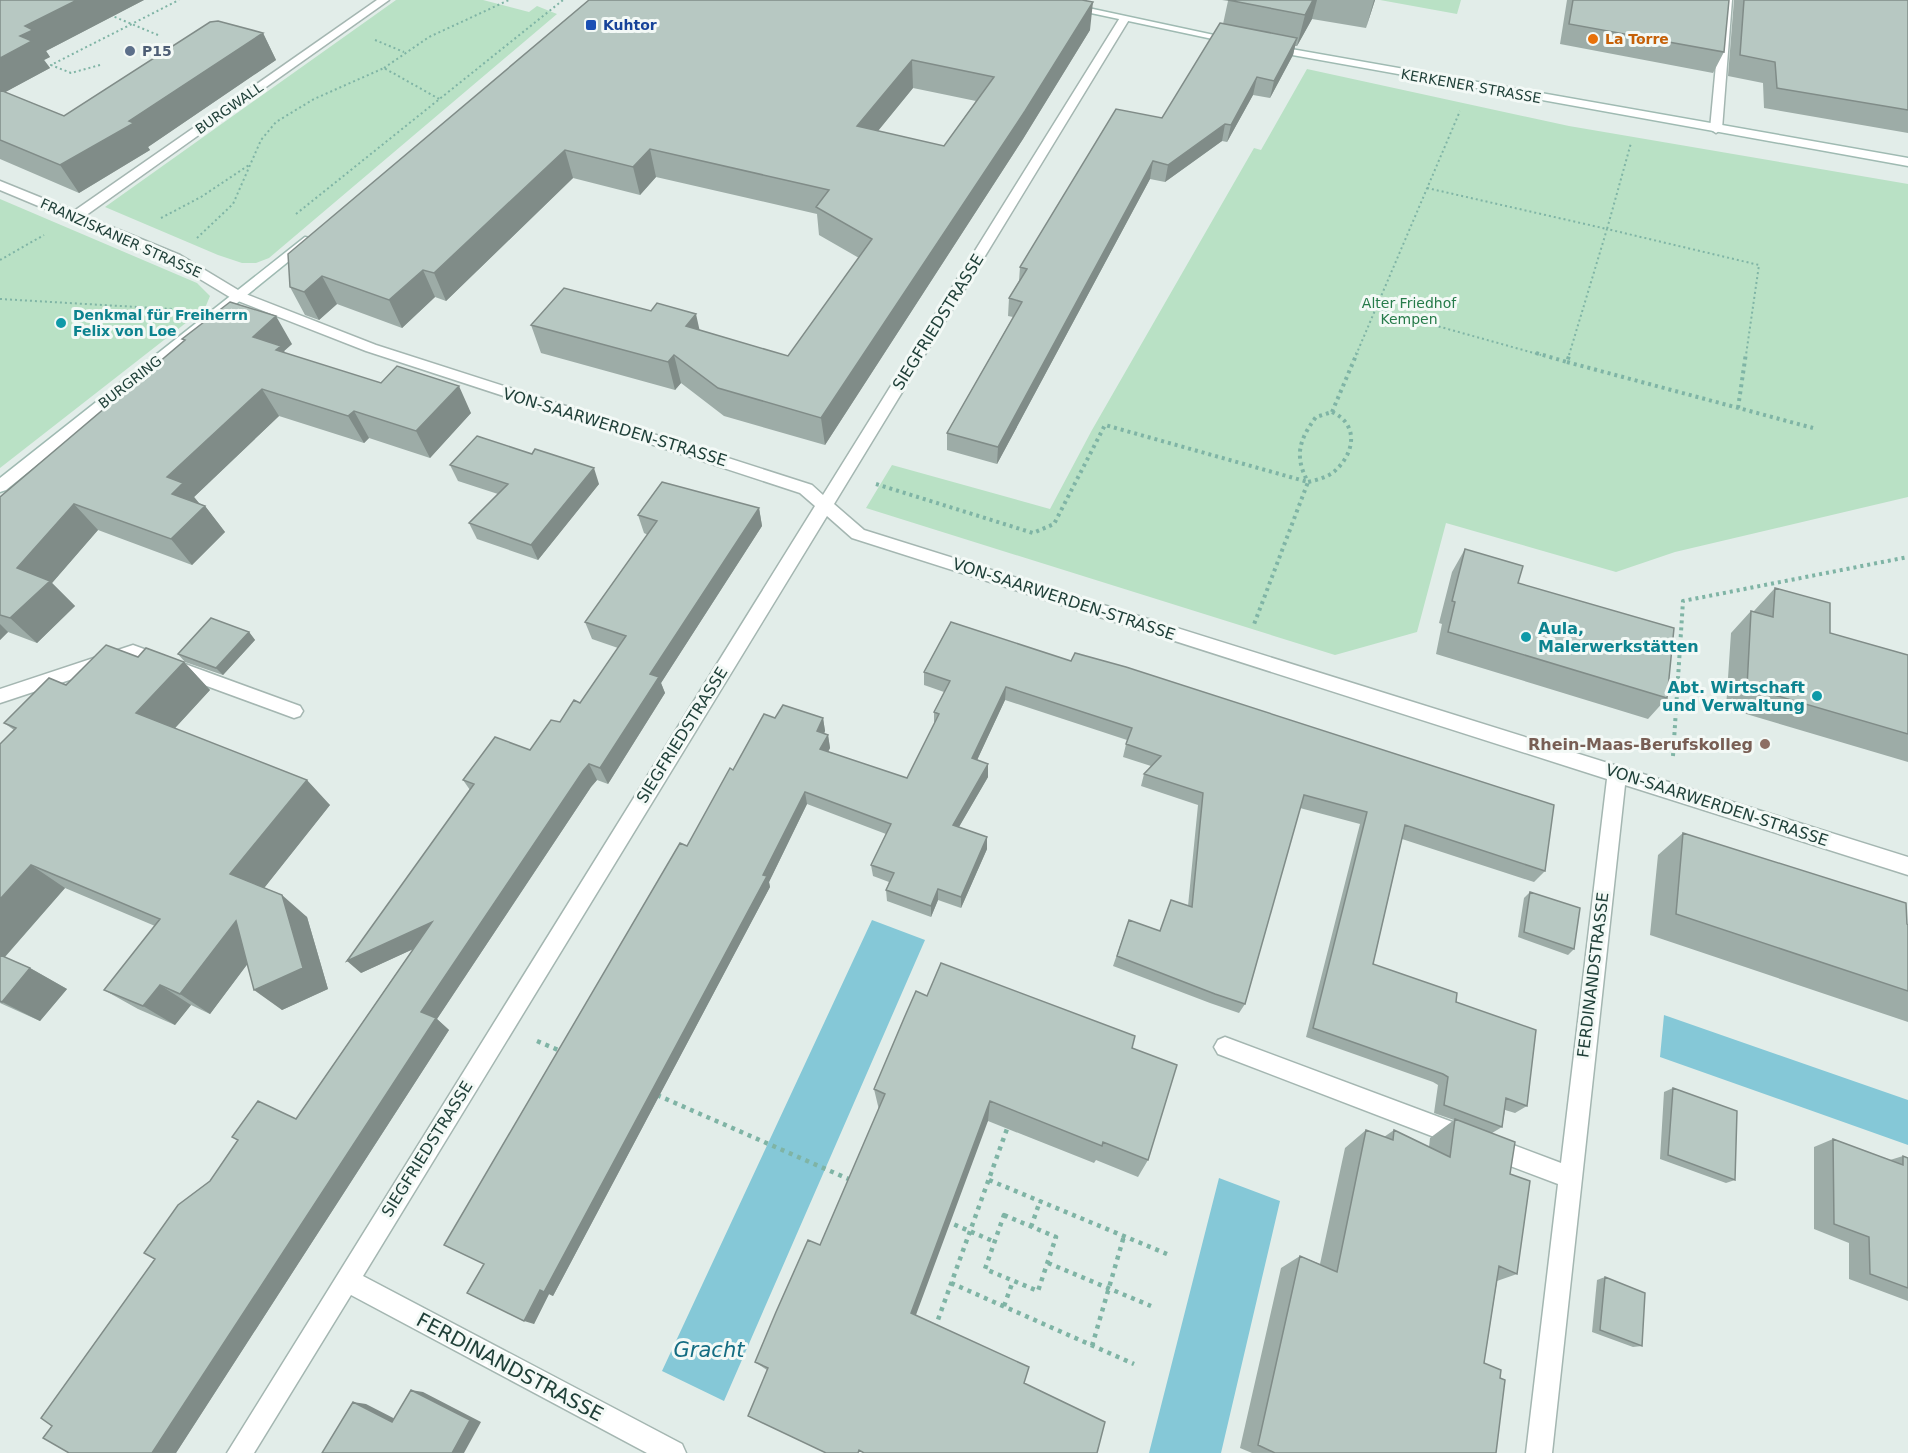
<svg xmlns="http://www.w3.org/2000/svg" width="1908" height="1453" font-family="'DejaVu Sans',sans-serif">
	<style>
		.green { fill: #b9e1c5 }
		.water { fill: #85c8d7 }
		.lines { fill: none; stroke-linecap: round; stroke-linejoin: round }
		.service-casing { stroke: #a4b6b1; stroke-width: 3 }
		.pedestrian-casing { stroke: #a4b6b1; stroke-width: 3 }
		.minor-casing { stroke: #a4b6b1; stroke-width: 3 }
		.secondary-casing { stroke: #9fbab2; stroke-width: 3 }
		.path-far2 { stroke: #7fb4a5; stroke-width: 2; stroke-dasharray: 2 3; stroke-linecap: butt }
		.path-far1 { stroke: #7fb4a5; stroke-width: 4; stroke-dasharray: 3 4; stroke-linecap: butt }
		.path { stroke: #7fb4a5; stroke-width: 4.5; stroke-dasharray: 4 5; stroke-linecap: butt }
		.service { fill: #fff; fill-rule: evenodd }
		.pedestrian { fill: #fff; fill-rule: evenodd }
		.minor { fill: #fff; fill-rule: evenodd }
		.secondary { fill: #fff; fill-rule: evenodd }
		.wall { fill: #9daca7; fill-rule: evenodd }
		.shaded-wall { fill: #808c88 }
		.building { fill: #b7c8c2; stroke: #808c88; stroke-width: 1.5; fill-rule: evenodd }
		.transit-dot { fill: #1a4fb4; stroke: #f3f9f6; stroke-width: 2 }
		.food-dot { fill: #e8710a; stroke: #f3f9f6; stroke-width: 2 }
		.service-dot { fill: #5c6f8a; stroke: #f3f9f6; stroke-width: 2 }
		.culture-dot { fill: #0f9aa8; stroke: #f3f9f6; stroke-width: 2 }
		.education-dot { fill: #8d6e63; stroke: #f3f9f6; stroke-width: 2 }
		.labels { text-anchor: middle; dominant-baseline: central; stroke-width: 6; stroke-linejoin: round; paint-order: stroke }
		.far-transit-label { font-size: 14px; font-weight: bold; fill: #164399; stroke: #f3f9f6; text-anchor: start }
		.far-food-label { font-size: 14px; font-weight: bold; fill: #c56008; stroke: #f3f9f6; text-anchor: start }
		.far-service-label { font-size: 14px; font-weight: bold; fill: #4e5e75; stroke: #f3f9f6; text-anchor: start }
		.far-street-label { font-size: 14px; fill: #204039; stroke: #f3f9f6 }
		.far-park-label { font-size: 14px; fill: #267b4a; stroke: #f3f9f6 }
		.far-culture-label { font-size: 14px; font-weight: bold; fill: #0d838f; stroke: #f3f9f6; text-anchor: start }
		.street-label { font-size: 16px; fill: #204039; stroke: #f3f9f6 }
		.culture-label { font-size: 16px; font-weight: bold; fill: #0d838f; stroke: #f3f9f6; text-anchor: start }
		.education-label { font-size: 16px; font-weight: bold; fill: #785e54; stroke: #f3f9f6; text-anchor: end }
		.near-street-label { font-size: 20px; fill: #204039; stroke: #f3f9f6 }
		.near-water-label { font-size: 21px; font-style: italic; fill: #146c82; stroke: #f3f9f6 }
	</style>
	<rect width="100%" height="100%" fill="#e2ede9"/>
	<path class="green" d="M396,0h87l46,12 8,-6 20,8 -288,244 -13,5h-14l-24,-8 -113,-48z
		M1380,0h81l-4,14z
		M1307,69l262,57 339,58v313l-233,55 -59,20 -170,-49 -29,109 -82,23 -469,-147 26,-43 158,44 42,-79 162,-282 7,2z
		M0,199l197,84 13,13 -5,12 -205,160z"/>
	<path class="water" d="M872,920l53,20 -201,461 -62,-30z
		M1664,1015l244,85v45l-248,-88z
		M1219,1178l61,23 -59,252h-72z"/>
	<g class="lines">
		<defs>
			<path id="service" d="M133,645l167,61 3,5 -3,5 -6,2 -161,-59 -133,44v-14z"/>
			<path id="pedestrian" d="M377,0h12l-130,92h-8v-4z"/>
			<path id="minor" d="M1722,0h10l-10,129 -6,4 -6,-4z
				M1121,16l9,2 -296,486 30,26 1044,327v18l-283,-90 -73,668h-26l32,-269 -74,-28 -3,-8 3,-8 8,-3 69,26 46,-384 -755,-241 -25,-22 -464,760 319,168 4,9h-39l-296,-158 -97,158h-27l588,-947 -15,-13 -434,-142 -133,-52 -63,-38 -170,-71v-9l74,30 177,-123h8v4l-174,124 95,39 63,38 133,52 436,140 11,10z
				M1225,1037l246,92 3,8 -3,8 -8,3 -245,-94 -4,-7 4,-7z"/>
			<path id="secondary" d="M1030,0h21l191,41 -6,3z
				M1269,45l639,113v8l-643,-116 -2,-2z
				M305,237l5,1v6l-304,246 -6,2v-14z"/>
		</defs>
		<use href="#service" class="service-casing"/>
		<use href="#pedestrian" class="pedestrian-casing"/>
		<use href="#minor" class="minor-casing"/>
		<use href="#secondary" class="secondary-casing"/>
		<path class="path-far2" d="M110,15l48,20
			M375,40l29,12
			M100,65l-29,8 -20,-8 128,-65
			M384,68l45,-31 80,-37
			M1427,188l180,41 24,-86
			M296,214l267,-214
			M161,218l40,-21 48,-32
			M197,238l36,-34 28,-64 15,-18 38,-23 70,-31 57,32
			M0,260l44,-25
			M0,299l172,10
			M1376,309l165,46
			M1356,355l104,-244
			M1569,355l38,-126 152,36 -13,90"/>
		<path class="path-far1" d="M1536,353l31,9 3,-9
			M1567,362l246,66
			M1738,408l8,-55
			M1332,412l25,-59
			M1332,412c29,13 22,45 -1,62 -7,4 -15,6 -23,8 -14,-26 -9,-42 8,-65z
			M876,484l157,49 21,-9 51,-99 203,57 -55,145
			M1673,756l10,-155 225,-44"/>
		<path class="path" d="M537,1041l26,11
			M657,1095l196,86
			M989,1180l178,74
			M1004,1215l52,22 -18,54 -53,-22z
			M946,1221l49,21
			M1031,1227l9,-26
			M1048,1263l103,43
			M951,1283l183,81
			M1004,1306l9,-25
			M935,1328l72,-199
			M1092,1346l32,-110"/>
		<use href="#service" class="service"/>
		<use href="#pedestrian" class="pedestrian"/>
		<use href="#minor" class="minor"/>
		<use href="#secondary" class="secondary"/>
	</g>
	<path class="wall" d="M0,0h144l-98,51 4,6 -6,3 6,8 -45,24 59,24 199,-83 13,27 -128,87 2,3 -71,43 -79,-34z
		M589,0l501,30 -67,109 -198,306 -101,-29 -43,-33 -6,7 -134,-37 -10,-28 168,5 89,26 71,-98 -40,-23 -2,-21 -161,-37 -16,18 -67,-17 -127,123 -11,-4 -33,31 -65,-24 -18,16 -14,-5 -15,-28zM913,88l63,13 -32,45 -66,-15z
		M1222,0h153l-9,28 -54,-9 -15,27h-2l-2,9 -23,43 -17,-3 -26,47 -5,-1 -57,41 -15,-3 -153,285 -50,-14v-17l66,-116 -5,-1 1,-18 10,-17 1,-14 142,-149 61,-94 5,-23z
		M1567,0h162l-5,52 -11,21 -153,-29z
		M1734,0h174v133l-144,-25 -1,-25 -35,-7z
		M182,339l110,5 -8,7 1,2 186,60 -41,45 -61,-20 -5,5 -85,-27 -85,81 5,6 6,3 20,26 -33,33 -94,-35 -46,53 23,23 -38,37 -29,-11 -8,8v-143l184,-156z
		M450,465l149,19 -61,76 -61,-21 -8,-16 29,-29 -40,-13z
		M759,508l3,18 -101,157 4,10 -57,91 -11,-4 -6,7 -154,232 12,11 -273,423h-107l-17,-27 244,-307 117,-170 -52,24 109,-183 -7,-10 67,-30 50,-47 38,-55 -26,-9 -7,-17 63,-87 -4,-2 -6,-18z
		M1465,549l53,34 149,115 -19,21 -212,-65 6,-30 -3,-1 13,-51z
		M1775,588l55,45 78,22v107l-182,-54 5,-75 20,-22 3,1v-1z
		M951,622l594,249 -11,11 -132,-43 -29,125 83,38 71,104 -12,7 -10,-3 -3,17 -10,6 18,41 7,100 -20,7 -13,82 16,15 -4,75h-244l-12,-5 41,-180 19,-12 20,8 25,-116 21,-18 18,7 10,-7 35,17 1,-9 24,-18 -20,-7 4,-28 -5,-3 -127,-45 54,-213 -60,-16 -55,196 -6,9 -29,-10 -97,-37 16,-46 31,11 11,-31 17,6 10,-101 -57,-19 3,-12 7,-8 -28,-9 4,-17 -122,-40 -28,60 11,17 -29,50 28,10v12l-26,59 -23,-8 -7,17 -44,-16 -1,-11 3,-8 -16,-6 -2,-11 15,-31 -79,-30 -38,78 1,5 -217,409 -4,-2 -15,30 -50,-60 203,-418 46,-76 42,-52h48l2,13 -1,3 4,1 2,13 -2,4 79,26 27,-54v-12l10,-20 -20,-7v-13z
		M249,632l6,8 -32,35 -38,-13 -7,-8z
		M138,657l46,5 26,28 -35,38 155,77 -66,83 43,29 21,72 -46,21 -35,-46 -37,50 -19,-9 -16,20 -37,-16 -34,-19 51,-64 -90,-38 -60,69 25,11 37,21 -27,32 -40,-18v-259l14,-14 -10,-7 62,-38z
		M1683,833l225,92v97l-258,-87 8,-80z
		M1530,892l44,57 -6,6 -50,-18 6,-39z
		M927,996l205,52 16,112 -10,17 -42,-17 -2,3 -106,-42 -221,249 -12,-8 65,-117 59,-135 -5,-21z
		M1673,1088l62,92 -9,3 -66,-24 4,-67z
		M1833,1139l57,21 13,-4 5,2v143l-59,-22v-36l-35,-14v-82z
		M1605,1277l37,69 -9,1 -41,-15 5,-52z"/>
	<path class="shaded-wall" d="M77,0h67l-98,51 4,6 -6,3 6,8 -50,27v-37l20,-22 5,-10z
		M1313,0h4l-5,19 -15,27 8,-31z
		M1374,0h1l-9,28z
		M1093,2l-3,28 -67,109 -198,306 -4,-27z
		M263,33l13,27 -128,87 2,3 -71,43 -19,-28z
		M1297,38l-4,17 -23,43 4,-17z
		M912,60l1,28 -54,66 -2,-28z
		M1257,77l-4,18 -26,47 4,-17z
		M1225,124l-3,17 -57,41 3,-17z
		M650,149l6,28 -16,18 -7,-28z
		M565,150l8,28 -127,123 -12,-28z
		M1153,161l-3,18 -153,285 1,-17z
		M423,270l12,27 -33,31 -13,-28z
		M322,276l15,28 -18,16 -15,-28z
		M696,314l6,27 -16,-15z
		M276,316l16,28 -8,7 13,23 -44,-37z
		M674,355l7,28 -6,7 -7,-28z
		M459,386l12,27 -41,45 -14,-27z
		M262,389l17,27 -85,81 9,11 2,-2 20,26 -33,33 -21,-26 1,-45 -5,-17z
		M354,411l15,27 -5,5 -16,-27z
		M594,468l5,16 -61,76 -7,-15z
		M74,504l24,26 -46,53 23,23 -38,37 -27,-25 7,-50z
		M759,508l3,18 -101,157 4,10 -57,91 -8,-16 50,-94z
		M0,624l8,8 -8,8z
		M249,632l6,8 -32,35 -7,-7z
		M184,662l26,28 -45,49 -29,-26z
		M1006,687l-1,13 -33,71v-13z
		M823,718l2,13 -6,13 -2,-13z
		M828,735l2,13 -7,13 -3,-12z
		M589,764l8,16 -6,7 -154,232 12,11 -273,423h-24l269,-441 162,-241z
		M988,764v13l-35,60v-12z
		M307,780l23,25 -73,92 -27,-23z
		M805,792l2,12 -38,78 1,5 -217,409 -4,-2 -15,30 -10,-3 239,-446z
		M987,837v12l-26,59v-11z
		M31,865l34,23 -63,72 -2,-1v-60z
		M938,889v11l-7,17v-11z
		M282,895l25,22 21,72 -46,21 -28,-20z
		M236,921l28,21 -54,72 -30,-20z
		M432,922l12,13 -83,38 -14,-12z
		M30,968l37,21 -27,32 -38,-19z
		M160,985l31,20 -16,20 -32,-19z
		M990,1101l-2,20 -75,202 -2,-10z
		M411,1390l12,2 58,30 -17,31h-12z
		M353,1402l13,2 39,20 -13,-2z"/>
	<path class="building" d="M0,0h77l-52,26 8,4 -13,6 12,5 -32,17z
		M589,0h493l11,2 -68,109 -204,307 -103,-30 -44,-33 -6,7 -137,-37 33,-37 87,23 6,-8 39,11 -10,12 102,30 84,-117 -56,-32 13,-17 -179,-41 -17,18 -68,-17 -131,123 -11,-3 -34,30 -67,-24 -18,16 -14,-5 -2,-33zM912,60l82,17 -50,69 -87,-20z
		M1228,0h85l-8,15z
		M1573,0h156l-5,52 -155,-28z
		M1744,0h164v110l-131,-22 -2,-26 -35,-7z
		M218,21l45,12 -134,88 5,2 -74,42 -60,-25v-50l64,26 146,-94z
		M1220,23l77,15 -23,43 -17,-4 -26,48 -6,-1 -57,41 -15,-4 -155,286 -51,-14 75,-131 -13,-4 18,-29 -7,-2 96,-158 46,9z
		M230,302l46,14 -23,21 28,9 -5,4 105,33 16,-17 62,20 -43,45 -62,-20 -6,5 -86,-27 -95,88 16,6 -11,11 33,12 -34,33 -97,-35 -57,64 33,13 -40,37 -10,-3v-118l185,-157 -3,-1z
		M477,436l55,18 3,-5 59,19 -63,77 -62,-22 39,-39 -58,-19z
		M662,482l97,26 -109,166 9,3 -59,91 -11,-4 -6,7 -162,241 15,6 -284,435h-83l-26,-15 9,-12 -11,-8 114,-159 -11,-6 34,-48 32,-24 28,-41 -6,-3 26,-36 38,18 136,-197 -85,39 127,-177 -11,-4 32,-43 35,13 21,-30 9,2 14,-22 6,3 46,-67 -41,-14 72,-101 -19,-6z
		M1465,549l58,17 -5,17 156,45 -7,70 -219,-66 7,-30 -3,-1z
		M1775,588l55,15v30l78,22v79l-161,-47 4,-76 22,6z
		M211,618l38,14 -33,36 -38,-14z
		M951,622l120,39 4,-8 51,14 428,138 -9,66 -140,-46 -32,139 84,29 -1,9 80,28 -9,76 -21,-8 -4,29 -58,-22 4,-28 -5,-3 -130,-46 54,-216 -63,-17 -59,209 -30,-10 -98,-38 12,-36 31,11 11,-31 21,7 11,-114 -59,-19 17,-18 -35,-12 6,-16 -126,-41 -34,71 16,6 -35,61 34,12 -26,60 -23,-8 -7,17 -45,-16 8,-17 -23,-8 20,-41 -86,-32 -42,83 4,1 -223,416 -4,-2 -16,31 -57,-28 17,-29 -40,-19 236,-402 7,3 43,-78 3,2 31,-56 11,4 8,-13 40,13 -6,13 11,4 -8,14 87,29 32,-64 -5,-2 16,-31 -26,-9z
		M106,645l32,12 8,-9 38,14 -48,51 171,67 -77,94 52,21 21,73 -49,22 -18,-69 -56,73 -20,-9 -17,21 -39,-16 56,-71 -129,-54 -31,34v-155l16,-16 -12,-5 45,-45 17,7z
		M1683,833l223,70 1,21 1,1v66l-232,-77z
		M1530,892l50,16 -6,41 -50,-17z
		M0,955l30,13 -28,34 -2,-1z
		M941,963l194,73 -3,12 45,17 -29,95 -45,-18 -1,4 -112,-45 -79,212 118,54 -5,16 81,39 -8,31h-233l-5,-3 -1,3h-32l-78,-37 20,-48 -13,-6 21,-50 32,-72 12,5 65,-151 -11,-5 31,-73 11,-25 11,5z
		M1673,1088l64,23 -2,69 -67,-25z
		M1455,1119l60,23 -5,32 20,7 -13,93 -18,-8 -15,97 17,7 -1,8 5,2 -9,73h-221l-17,-8 42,-189 37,16 29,-142 27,10 1,-10 56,27z
		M1833,1139l70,26v-9l5,2v130l-38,-14 -1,-37 -35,-13z
		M1605,1277l40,16 -3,53 -42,-16z
		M411,1390l59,30 -18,33h-130l31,-51 39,20z"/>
	<rect class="transit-dot" x="585" y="19" width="12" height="12" rx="3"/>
	<circle class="food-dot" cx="1593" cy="39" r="6"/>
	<circle class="service-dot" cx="130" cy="51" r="6"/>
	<g class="culture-dot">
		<circle cx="61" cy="323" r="6"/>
		<circle cx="1526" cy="637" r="6"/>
		<circle cx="1817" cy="696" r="6"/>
	</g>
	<circle class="education-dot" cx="1765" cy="744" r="6"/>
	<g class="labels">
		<g class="far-transit-label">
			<text x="603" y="25">Kuhtor</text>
		</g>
		<g class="far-food-label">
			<text x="1605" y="39">La Torre</text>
		</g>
		<g class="far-service-label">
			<text x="142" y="51">P15</text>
		</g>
		<g class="far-street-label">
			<text transform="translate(1471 86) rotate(10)">KERKENER STRASSE</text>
			<text transform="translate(229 108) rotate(-35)">BURGWALL</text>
			<text transform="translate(121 238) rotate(24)">FRANZISKANER STRASSE</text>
			<text transform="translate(130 382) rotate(-38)">BURGRING</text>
		</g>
		<g class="far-park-label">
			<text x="1409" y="303">Alter Friedhof<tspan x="1409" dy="16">Kempen</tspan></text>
		</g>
		<g class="far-culture-label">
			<text x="73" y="315">Denkmal für Freiherrn<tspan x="73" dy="16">Felix von Loe</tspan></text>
		</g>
		<g class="street-label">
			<text transform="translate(938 322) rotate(-58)">SIEGFRIEDSTRASSE</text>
			<text transform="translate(615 427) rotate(17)">VON-SAARWERDEN-STRASSE</text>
			<text transform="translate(1064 599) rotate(18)">VON-SAARWERDEN-STRASSE</text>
			<text transform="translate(682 735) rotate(-58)">SIEGFRIEDSTRASSE</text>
			<text transform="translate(1717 805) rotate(18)">VON-SAARWERDEN-STRASSE</text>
			<text transform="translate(1593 975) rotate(-83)">FERDINANDSTRASSE</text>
			<text transform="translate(427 1149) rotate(-58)">SIEGFRIEDSTRASSE</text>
		</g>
		<g class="culture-label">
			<text x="1538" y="628">Aula,<tspan x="1538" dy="18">Malerwerkstätten</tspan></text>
			<text x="1805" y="687" text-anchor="end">Abt. Wirtschaft<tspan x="1805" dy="18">und Verwaltung</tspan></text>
		</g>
		<g class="education-label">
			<text x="1753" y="744">Rhein-Maas-Berufskolleg</text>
		</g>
		<g class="near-street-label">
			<text transform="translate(510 1367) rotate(28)">FERDINANDSTRASSE</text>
		</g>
		<g class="near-water-label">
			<text x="709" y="1350">Gracht</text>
		</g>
	</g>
</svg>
